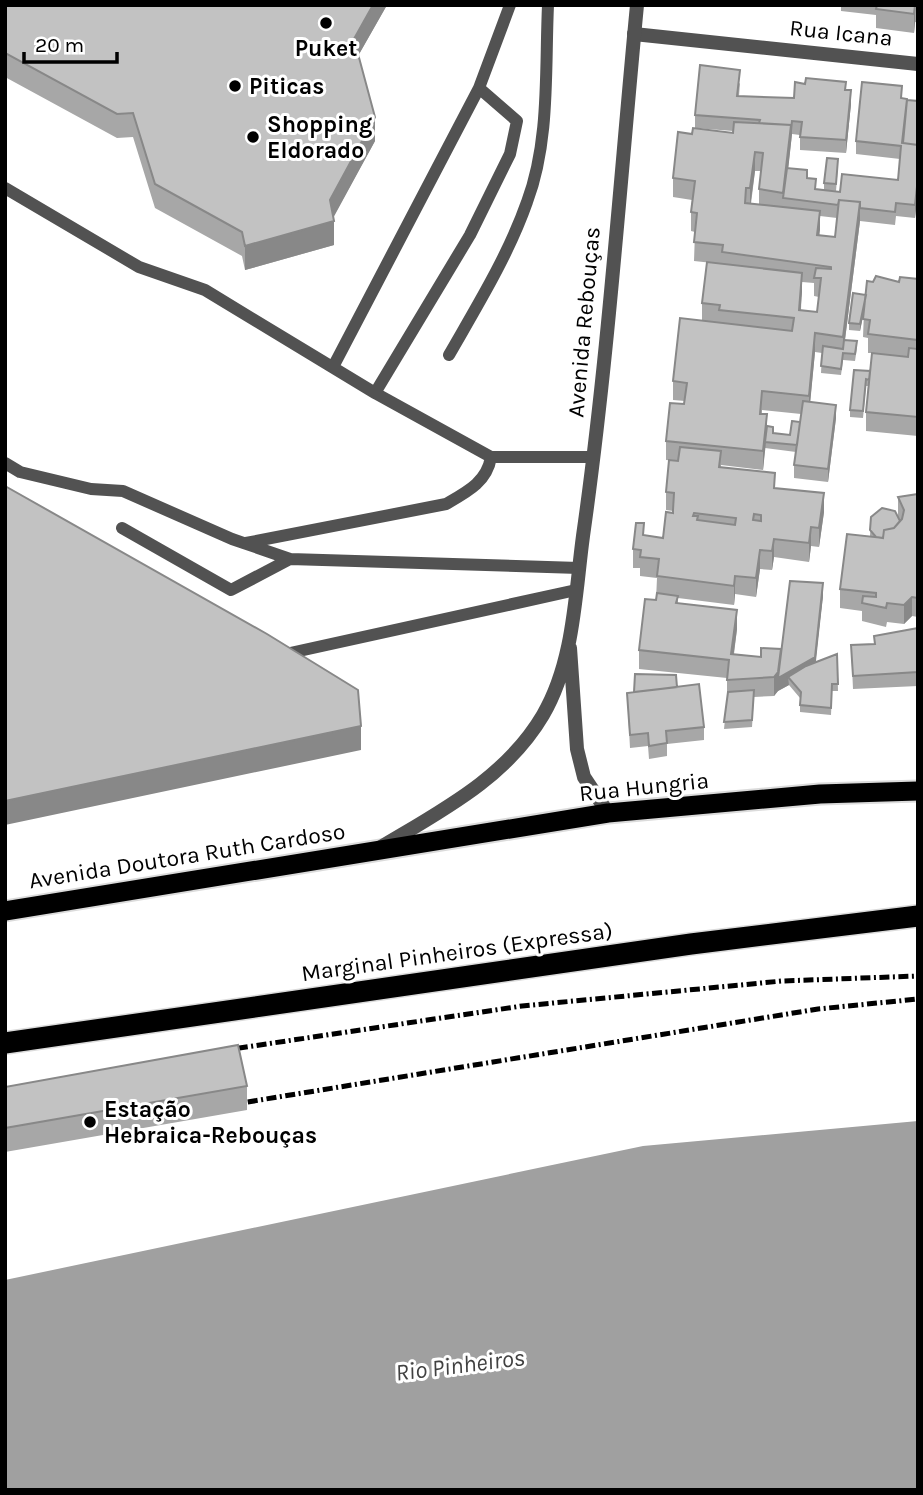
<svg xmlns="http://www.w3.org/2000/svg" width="923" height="1495" font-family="Karla,sans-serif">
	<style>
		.water { fill: #a0a0a0 }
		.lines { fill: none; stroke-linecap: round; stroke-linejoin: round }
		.trunk-casing { stroke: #dbdbdb; stroke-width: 23 }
		.motorway-casing { stroke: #dbdbdb; stroke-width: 24 }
		.service { stroke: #525252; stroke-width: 12 }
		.minor { stroke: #525252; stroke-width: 14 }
		.tertiary { stroke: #525252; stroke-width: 14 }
		.trunk { stroke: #000; stroke-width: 19 }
		.motorway { stroke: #000; stroke-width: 21 }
		.rail { stroke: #000; stroke-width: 5; stroke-dasharray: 10 3.5 2 3.5; stroke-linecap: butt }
		.wall { fill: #a7a7a7; fill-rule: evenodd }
		.shaded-wall { fill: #888 }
		.building { fill: #c2c2c2; stroke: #888; stroke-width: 2; fill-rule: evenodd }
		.poi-dot { fill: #000; stroke: #fff; stroke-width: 2.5 }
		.labels { text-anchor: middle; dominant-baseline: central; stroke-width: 6; stroke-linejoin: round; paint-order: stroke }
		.street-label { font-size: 23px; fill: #000; stroke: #fff }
		.poi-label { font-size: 23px; font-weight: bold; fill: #000; stroke: #fff; text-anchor: start }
		.water-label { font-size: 24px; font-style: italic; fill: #414141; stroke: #fff }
	</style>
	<rect width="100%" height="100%" fill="#fff"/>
	<path class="water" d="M918,1121v369h-913v-210l638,-134z"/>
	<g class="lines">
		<defs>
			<path id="trunk" d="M5,911l603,-98 212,-19 98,-3"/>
			<path id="motorway" d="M5,1043l686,-99 227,-28"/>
		</defs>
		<use href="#trunk" class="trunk-casing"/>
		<use href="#motorway" class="motorway-casing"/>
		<path class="service" d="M5,188l134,79 66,23 170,103 116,64h103
			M449,355c28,-49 59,-99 78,-153 23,-61 18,-132 21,-197
			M333,367l146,-279 31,-83
			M375,393l95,-158 40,-81 7,-33 -38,-33
			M5,463l15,9 71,17 32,2 109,48 58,20 289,9
			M122,528l109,62 59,-31
			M246,543l200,-39c21,-12 41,-22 45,-47
			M281,655l295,-65"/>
		<path class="minor" d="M634,34l284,30"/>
		<path class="tertiary" d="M570,648l7,101 7,28 24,36
			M381,847c60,-36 125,-69 162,-132 31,-53 32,-120 40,-179 25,-176 37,-354 54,-531"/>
		<use href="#trunk" class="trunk"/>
		<use href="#motorway" class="motorway"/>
		<path class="rail" d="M219,1051l303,-45 260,-25 136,-5
			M229,1105l589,-96 100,-10"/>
	</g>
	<path class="wall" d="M5,5h382l-29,51 17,85 -42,76 1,28 -89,25 -3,-14 -87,-48 -22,-71 -16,1 -112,-61z
		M787,5h18v2z
		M841,5h77v18l-3,-1 -1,11 -38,-5v-13l-35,-4z
		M740,83l-1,13 55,2 52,-8 5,14 -5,49 -46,-3v-15l-8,-1 -4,34 19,10 9,11 24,3 58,-12 2,-21 -44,-5v-13l46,-43 5,5 11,-2v89l-3,28 -19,-2 -1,9 -35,-4 -15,119 12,8 -2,13 -12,-1 -2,15 -20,-2 1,-20 -7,-1 -5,50 26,16 -8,64 -34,-4v-13l2,-13 -31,-4v-1l-2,23 -42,-5v2l54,21 49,24 -5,35 -8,-1 -2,16 -35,-5 -2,13 -12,-1 -4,28 -21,-3 -1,11 -56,-7v5l59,26 -3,25 27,3 20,-8 42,-53 -8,66 22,-8 1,37h-6l-1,24 -31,-3v-14l-11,-13 -11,6 -4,5 -20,1 -2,30 -28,2 3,-30v-21l-88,-9v-19l17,-50 1,-22 -17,-2v-8h-7v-19l11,-13 19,2 10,-25v-2l-7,-1v-18l12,-31 -12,-1v-19l18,-37 1,-3 -12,-1v-19l29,-60v-18l20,-39 -28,-3 1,-29 -4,-1v-19l1,-12 -19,-3v-19l19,-44 41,-1v-2l-38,-3v-13zM755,171h6l-2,18v16l-8,-1zM820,216l17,2 -2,19 -16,-1zM802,282l12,1v13l5,1 -2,15 -16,-2zM762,410l39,4 -1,8 -10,13 -17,-2 -6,-7 -5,-12z
		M838,166l-2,25 -12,-1v-7z
		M918,279v157l-52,-5v-19l2,-26h-2l-3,32 -13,-1v-7l20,-39 2,-18h-4v-15l-5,-1 1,-26 -4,20 -11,-1v-7l17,-28 33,-13z
		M918,494v123l-6,-1 -8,8 -17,-2 -1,5 -24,-6v-10l-22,-3v-19l30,-53 1,-19 27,-1v-19z
		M918,628v58l-65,3 -2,-44 23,-1v-8z
		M677,687l27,40v13l-37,4v12l-18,3 -1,-13 -18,2 -3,-55z
		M247,1086v24l-242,42v-65z"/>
	<path class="shaded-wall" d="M373,5h14l-33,58v-24z
		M915,5v17l-1,11v-19z
		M851,90v14l-5,49v-13z
		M375,117v24l-44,81 3,-1v24l-89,25v-24l85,-46z
		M792,121v13l-7,65 -2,-1v14v-19z
		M755,152v19l-5,36v-19z
		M918,177v13l-3,28v-13z
		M860,202v19l-17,134v-18z
		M820,211v19l-3,24v-19z
		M802,273v19l-3,37v-19z
		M866,295v7l-6,29v-7z
		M815,333v19l-6,63v-19z
		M836,405v13l-8,64v-13z
		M767,414v19l-4,37v-19z
		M824,493v19l-5,35v-19z
		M811,527v19l-2,16v-19z
		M774,539v18l-2,13v-19z
		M760,550v19l-4,28v-19z
		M735,576v18l-1,11v-19z
		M823,583v13l-8,74 -27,7 1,8 -11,6 -4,5v-19z
		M912,597v19l-8,8v-19z
		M737,610v19l-6,44v-19z
		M361,726v24l-356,75v-24z"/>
	<path class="building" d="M5,5h368l-19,34 21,78 -45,83 4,21 -89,25 -3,-14 -87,-48 -22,-71 -16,1 -112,-61z
		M877,5h38l-1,9 -38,-5z
		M700,65l40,5 -3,26 57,2 1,-16 10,2 1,-6 40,4 -1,8h6l-5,50 -46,-3 2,-15 -10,-1 -1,10v-6l-32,-2 1,-3 -65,-5z
		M862,82l40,4 -1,12 6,1 -5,44 16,2v32l-3,28 -19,-2 -1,9 -35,-4v-6l-21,-2 -1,5 -55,-7 4,-30 20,2v8l9,1 -1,10 25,3 2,-18 56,6 3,-34 -45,-5z
		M907,100l11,1v44l-15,-2z
		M734,122l57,3 -8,68 -24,-4 4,-36 -8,-1 -5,36h-4l-1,15 75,8 -3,24 18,2 4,-37 21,2 -17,135 -28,-4 -6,63 -47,-5 -2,23h7l-4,37 -97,-10 4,-38 14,1 3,-21 -14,-2 7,-63 112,13 2,-13 -75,-8 1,-5 -18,-2 5,-41 95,11 -3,37 18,2 4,-34h-7l2,-10 15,1v-2l-109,-15 1,-7 -29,-3 3,-29 -6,-1 4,-31 -22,-3 5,-46 14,2 1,-6 40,5z
		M827,158l11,1 -2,25 -12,-1z
		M876,276l23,6 1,-5 18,2v61l-50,-6 2,-14 -7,-1 4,-38 6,1z
		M853,293l13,2 -6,29 -11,-1z
		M844,340l13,1 -2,13 -12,-1 -2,16 -20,-3 2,-20 20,3z
		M918,343v74l-52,-5 6,-59 36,4 1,-9 8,1z
		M854,370l16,1 -1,9 -3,-1 -3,32 -13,-1z
		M803,401l33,4 -8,64 -34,-4z
		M792,421l8,1 -3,23 -32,-3 2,-16 6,1v6l17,2z
		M680,447l41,4 -2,16 56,6 -1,15 50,5 -5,35 -8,-1 -2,16 -35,-4 -2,12 -12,-1 -4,28 -21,-2 -1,10 -77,-10 2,-17 -19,-2 1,-7 -8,-1 3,-26h8l-1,12 20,3 3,-26 7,1v-3l1,-17 -8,-1 3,-32 9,1zM694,513l42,5 -1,7 -38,-5 1,-4h-5zM754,514l7,1v6l-8,-1z
		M5,486l262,148 91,56 3,36 -356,75z
		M918,494v104l-6,-1 -8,8 -17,-2 -1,5 -24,-5 1,-7 13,1v-4l-36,-4 7,-55 36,4 1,-8 10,-2 8,-9 2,-9 -6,-13z
		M882,508l13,3 5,10 -6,7 -10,2 -1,8 -7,-1 -6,-7 1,-13z
		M790,581l33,2 -8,74 -37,21z
		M657,593l21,3 -2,7 61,7 -6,44 30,3v-9l20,1 -3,23 -4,5 -47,3 2,-20 -90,-10 6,-51 11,1z
		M918,628v44l-65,4 -2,-31 24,-1 -1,-8z
		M837,654l1,30h-6l-1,24 -31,-3 1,-13 -13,-15 18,-11z
		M635,674l41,1 1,12 -43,5z
		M699,684l5,43 -38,4 1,12 -18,3 -1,-13 -18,2 -3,-42z
		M754,690l-2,30 -28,2 4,-30z
		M238,1045l9,41 -242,42v-41z"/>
	<g class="poi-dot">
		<circle cx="326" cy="23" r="7"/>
		<circle cx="235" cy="86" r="7"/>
		<circle cx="253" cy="137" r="7"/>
		<circle cx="90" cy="1122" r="7"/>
	</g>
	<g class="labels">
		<g class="street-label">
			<text transform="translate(841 33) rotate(6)">Rua Icana</text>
			<text transform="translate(584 322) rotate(-85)">Avenida Rebouças</text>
			<text transform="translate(644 787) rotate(-6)">Rua Hungria</text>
			<text transform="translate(187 856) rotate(-9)">Avenida Doutora Ruth Cardoso</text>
			<text transform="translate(457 952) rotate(-8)">Marginal Pinheiros (Expressa)</text>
		</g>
		<g class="poi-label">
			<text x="326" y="48" text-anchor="middle">Puket</text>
			<text x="249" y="86">Piticas</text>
			<text x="267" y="124">Shopping<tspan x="267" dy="26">Eldorado</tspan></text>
			<text x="104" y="1109">Estação<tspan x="104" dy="26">Hebraica-Rebouças</tspan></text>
		</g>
		<g class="water-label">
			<text transform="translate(460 1365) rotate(-7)">Rio Pinheiros</text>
		</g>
	</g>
	<rect width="923" height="1495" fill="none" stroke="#000000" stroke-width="14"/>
	<path d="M24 52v10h93v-10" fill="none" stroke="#000000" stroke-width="3.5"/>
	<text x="35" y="52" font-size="21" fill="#000000" stroke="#ffffff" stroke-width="5" paint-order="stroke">20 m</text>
</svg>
